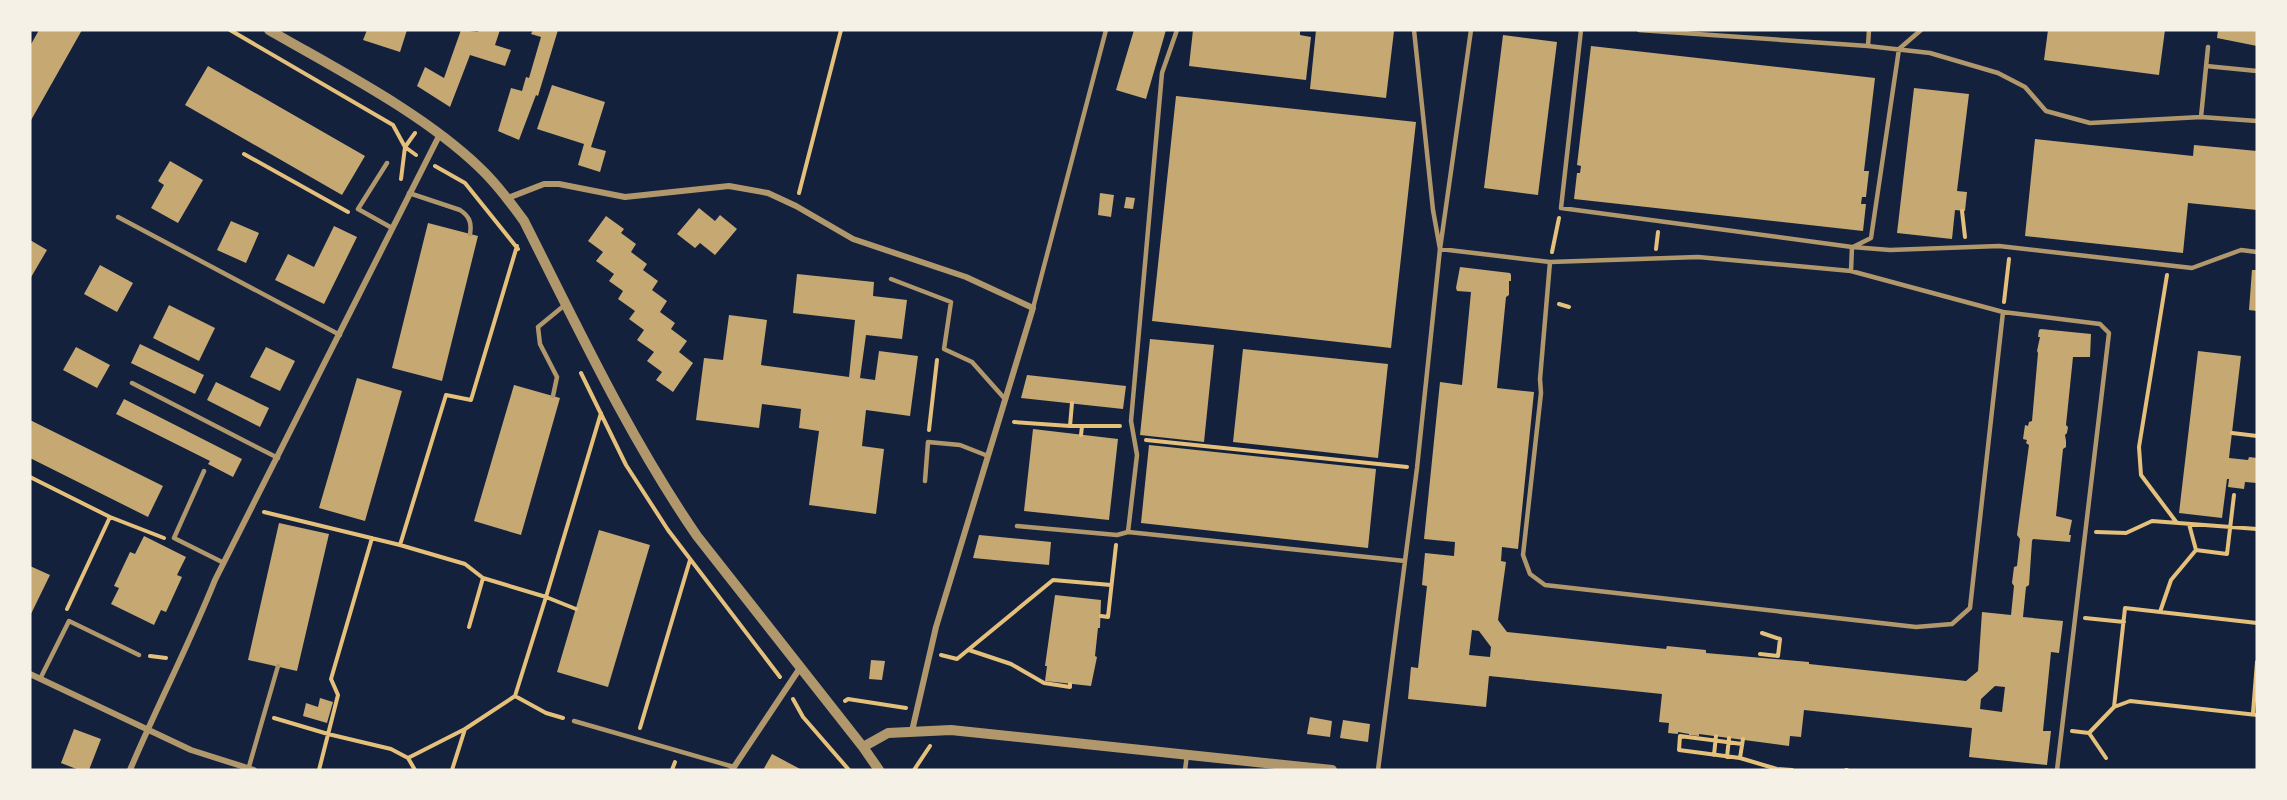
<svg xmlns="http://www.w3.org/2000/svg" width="2287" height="800" font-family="Ubuntu,sans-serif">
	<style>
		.building { fill: #c6a872; fill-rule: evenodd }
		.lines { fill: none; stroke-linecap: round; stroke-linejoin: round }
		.path { stroke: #e5c07b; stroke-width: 4 }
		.service { stroke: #b1986c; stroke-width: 4.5 }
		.minor { stroke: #b1986c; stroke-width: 6 }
		.tertiary { stroke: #b1986c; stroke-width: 10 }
	</style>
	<rect width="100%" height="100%" fill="#14213d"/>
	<path class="building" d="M39,30h43l-52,92v-76z
		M367,30h40l-7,22 -37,-12z
		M461,30l17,2 1,-2h21l-5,15 16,5 -6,16 -35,-11 -20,52 -33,-21 8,-19 19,11z
		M533,30h25l-20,66 -2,-1 -17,45 -21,-9 13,-43 11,3 4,-14 3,1 12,-41 -10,-3z
		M1134,30h32l-20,69 -30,-9z
		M1193,30h107v5l11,2 -5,43 -117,-14z
		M1316,30l78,1 -8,67 -76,-9z
		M2048,30h117l-6,45 -115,-15z
		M2218,30h39v16l-40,-8z
		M1503,35l54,7 -19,153 -54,-7z
		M1591,46l284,32 -11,93h5l-3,26h-4l-1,7h5l-3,27 -289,-32 3,-26h3l1,-7 -4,-1z
		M208,66l157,90 -23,39 -157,-90z
		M552,85l53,17 -14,45 15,4 -6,21 -22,-7 6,-21 -47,-15z
		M1914,88l55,6 -12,97 10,1 -2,19 -10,-1 -3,29 -55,-6z
		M1176,96l240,26 -25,226 -239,-27z
		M2035,139l158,17 1,-11 63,6v59l-69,-7 -5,50 -158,-17z
		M170,161l33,19 -25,43 -27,-15 13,-23 -6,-4z
		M1100,193l14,2 -3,22 -13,-2z
		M1126,197l9,1 -2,11 -9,-1z
		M699,208l16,13 5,-6 17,14 -22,26 -15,-12 -5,5 -18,-14z
		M606,216l18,13 -3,4 15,11 -5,8 16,12 -4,6 15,11 -6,9 15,11 -7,11 15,11 -4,6 16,12 -8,11 14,11 -20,29 -17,-12 6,-8 -15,-11 7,-9 -17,-12 7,-10 -15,-11 6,-8 -17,-12 5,-8 -14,-10 5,-7 -18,-13 7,-9 -15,-11z
		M231,221l28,12 -13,30 -29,-13z
		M428,223l50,13 -36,145 -50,-13z
		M334,226l23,11 -33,67 -49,-24 13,-26 26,13z
		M30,240l17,10 -17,29z
		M100,265l33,18 -16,29 -33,-18z
		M1460,267l50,6 1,2v6h-2v14l-3,2 -9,91 37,4 -16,157 -16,-2 -1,14 5,1 -8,58 9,12 159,17 1,-3 39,4v3l103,9v2l157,17 12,-10 4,-59 29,3 3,-29 -2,-3 2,-16 3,-1 3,-27 -3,-4 12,-90 -3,-2 1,-3 -4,-1 2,-14 3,1 1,-4 3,-1 6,-68 -1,-2 3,-14h-2l1,-7 2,-1 50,5 -1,23h-17l-7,68 2,2 -1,6 -2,2 1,6v6l-3,2 -7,67 16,4 -3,15h2l-1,7 -37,-3 -1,2 -3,44 -3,2 -3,30 40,4 -4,32 -8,-1 -8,79h8l-4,34 -78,-8 3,-29 -168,-18 -3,27 -11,-1 -1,10 -90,-12v2l-10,-1v-1l-11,-2v2l-10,-1 1,-10 -10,-1 3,-28 -173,-18 -3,31 -78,-8 3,-32 7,1 9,-82 -5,-1 3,-32 29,3 1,-14 -31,-3 16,-157 22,3 9,-93 -14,-1 -1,-3zM1472,630l7,1 12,16 -1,10 -21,-2zM1995,686l10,1 -3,25 -22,-3 1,-10z
		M2252,270h5v41l-8,-1z
		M797,274l77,8 -1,14 34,4 -5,39 -36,-4 -6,43 15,2 4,-29 39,5 -8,60 -44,-6 -4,36 22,3 -8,65 -67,-9 10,-74 -20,-3 2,-19 -39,-5 -3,24 -63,-8 8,-62 19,2 6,-45 38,5 -6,45 88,12 6,-57 -62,-7z
		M169,305l46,23 -16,33 -46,-23z
		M1150,339l64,6 -10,97 -64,-7z
		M140,344l64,31 -9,19 -64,-31z
		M76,347l34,18 -13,23 -34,-18z
		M266,347l29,14 -15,30 -30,-14z
		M1243,349l145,15 -10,94 -145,-16z
		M2198,351l43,5 -12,102 19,2 1,-3 8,1v25l-12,-1 -1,7 -16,-2 1,-8h-2l-5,39 -43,-5z
		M1027,375l99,11 -3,23 -102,-11z
		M357,378l45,13 -37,130 -46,-13z
		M216,382l53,26 -9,19 -53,-27z
		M514,385l46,13 -39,137 -47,-14z
		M124,399l118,60 -9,18 -25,-13 2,-3 -94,-47z
		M30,420l133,66 -15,31 -118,-59z
		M1033,429l85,10 -9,81 -85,-9z
		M1149,445l227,24 -8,79 -227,-25z
		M279,523l50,11 -32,137 -49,-11z
		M599,530l51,15 -42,142 -51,-15z
		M979,535l72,7 -2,23 -76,-7z
		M144,536l42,21 -9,18 5,2 -16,35 -5,-2 -7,15 -43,-21 8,-16 -5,-2 16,-34 5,2z
		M30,566l20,9 -20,41z
		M1055,595l46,5 -1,28h-2l-3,28 2,1 -6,29 -46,-5 2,-15h-2z
		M871,660l14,1 -3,19 -13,-1z
		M320,698l13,4 -6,21 -24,-7 3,-13 12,4z
		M1310,717l22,4 -2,16 -23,-3z
		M1343,720l27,4 -2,18 -28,-4z
		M74,729l27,10 -12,31h-10l-18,-7z
		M772,754l30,16h-39z"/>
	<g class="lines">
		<path class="path" d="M230,30l163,95 12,22 11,8
			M244,154l104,58
			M435,166l30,17 53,66
			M401,179l4,-32 10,-14
			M799,193l42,-163
			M1962,211l3,26
			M517,246l-46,154 -25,-5 -46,150 65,19 18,14 63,19 30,12
			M1656,249l2,-17
			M1552,252l7,-34
			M2167,275l-28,172 2,28 36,48
			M2004,302l5,-43
			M1559,304l10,3
			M581,373l45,92 42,65 112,147
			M1072,403l-2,23h50
			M1014,422l56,4
			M929,430l8,-70
			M2232,433l25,3
			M1081,435l1,-9
			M1146,440l261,27
			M30,477l80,40
			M264,512l136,33
			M2189,524l7,26 31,4 7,-59
			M2096,532l30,1 26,-12 105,8
			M67,609l43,-92 54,21
			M2160,612l11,-32 25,-30
			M1101,616l7,1 8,-72
			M2085,618l39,4
			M469,627l14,-49
			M969,650l42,14 33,19 26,4v-3
			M1760,654l18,2 2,-17 -18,-6
			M941,655l16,4 96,-79 58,5
			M150,656l16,2
			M515,696l31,17 17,5
			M793,699l10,18 46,53
			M845,701l3,-2 58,9
			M2114,707l16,-6 127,14
			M2253,713l4,-51
			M274,718l54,16 63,15 17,9 7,12
			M640,728l50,-168
			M2072,731l17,2
			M1742,744l-62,-8 -1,14 61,8 37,11 15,1
			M1714,755l2,-19
			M1727,757l2,-19
			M408,758l57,-29
			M1740,758l3,-19
			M2106,758l-17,-25 25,-26 11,-99 132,15
			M319,770l19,-75 -7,-16 41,-141
			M452,770l13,-41 50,-33 31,-99 55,-184
			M672,770l3,-8
			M914,770l16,-24
			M1846,770h1"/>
		<path class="service" d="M1177,30l-15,43 -31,348 6,34 -9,77 277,29
			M1414,30l19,180 7,39 110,13 148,-5 153,14 152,41 97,12 9,9 -52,437
			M1581,30l-20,178 291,39 -1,24
			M1639,30l229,16 62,7 68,20 27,14 21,24 44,12 111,-6 56,4
			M1868,46l1,-16
			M2206,66l51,5
			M2201,117l7,-70
			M387,163l-29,46 34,19
			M409,193l51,17c9,6 12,12 10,24
			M118,217l222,118
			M1852,247l38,3 109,-4 193,22 49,-18 16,2
			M1853,247l18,-9 28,-189 22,-19
			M1550,262l-10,117 1,14 -18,162 7,19 15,11 371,42 36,-3 18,-16 33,-296
			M891,279l60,23 -7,47 28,13 33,37
			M1033,308l73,-278
			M132,383l146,75
			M553,396l4,-19 -17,-33 -2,-17 28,-23
			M204,471l-30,67 50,25
			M925,481l3,-39 32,3 28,11
			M1017,526l100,9 11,-3
			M40,679l29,-58 70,34
			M574,721l160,46
			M248,770l30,-104
			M1185,770l2,-15
			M1378,770l39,-302 23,-219 31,-219"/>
		<path class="minor" d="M508,198l36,-14h15l66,13 104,-11 39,7 28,13 57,33 113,38 67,31 -97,319 -24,104
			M30,674l161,76 63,20
			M130,770c27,-64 59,-125 85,-190l225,-446
			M732,770l68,-102"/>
		<path class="tertiary" d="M269,30c69,40 154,83 211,138 17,16 31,35 44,53 54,107 105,216 173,315l166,211 16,23
			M863,747l25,-14 63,-3 381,40"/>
	</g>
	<rect width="2287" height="800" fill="none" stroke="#f6f1e7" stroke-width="63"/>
</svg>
